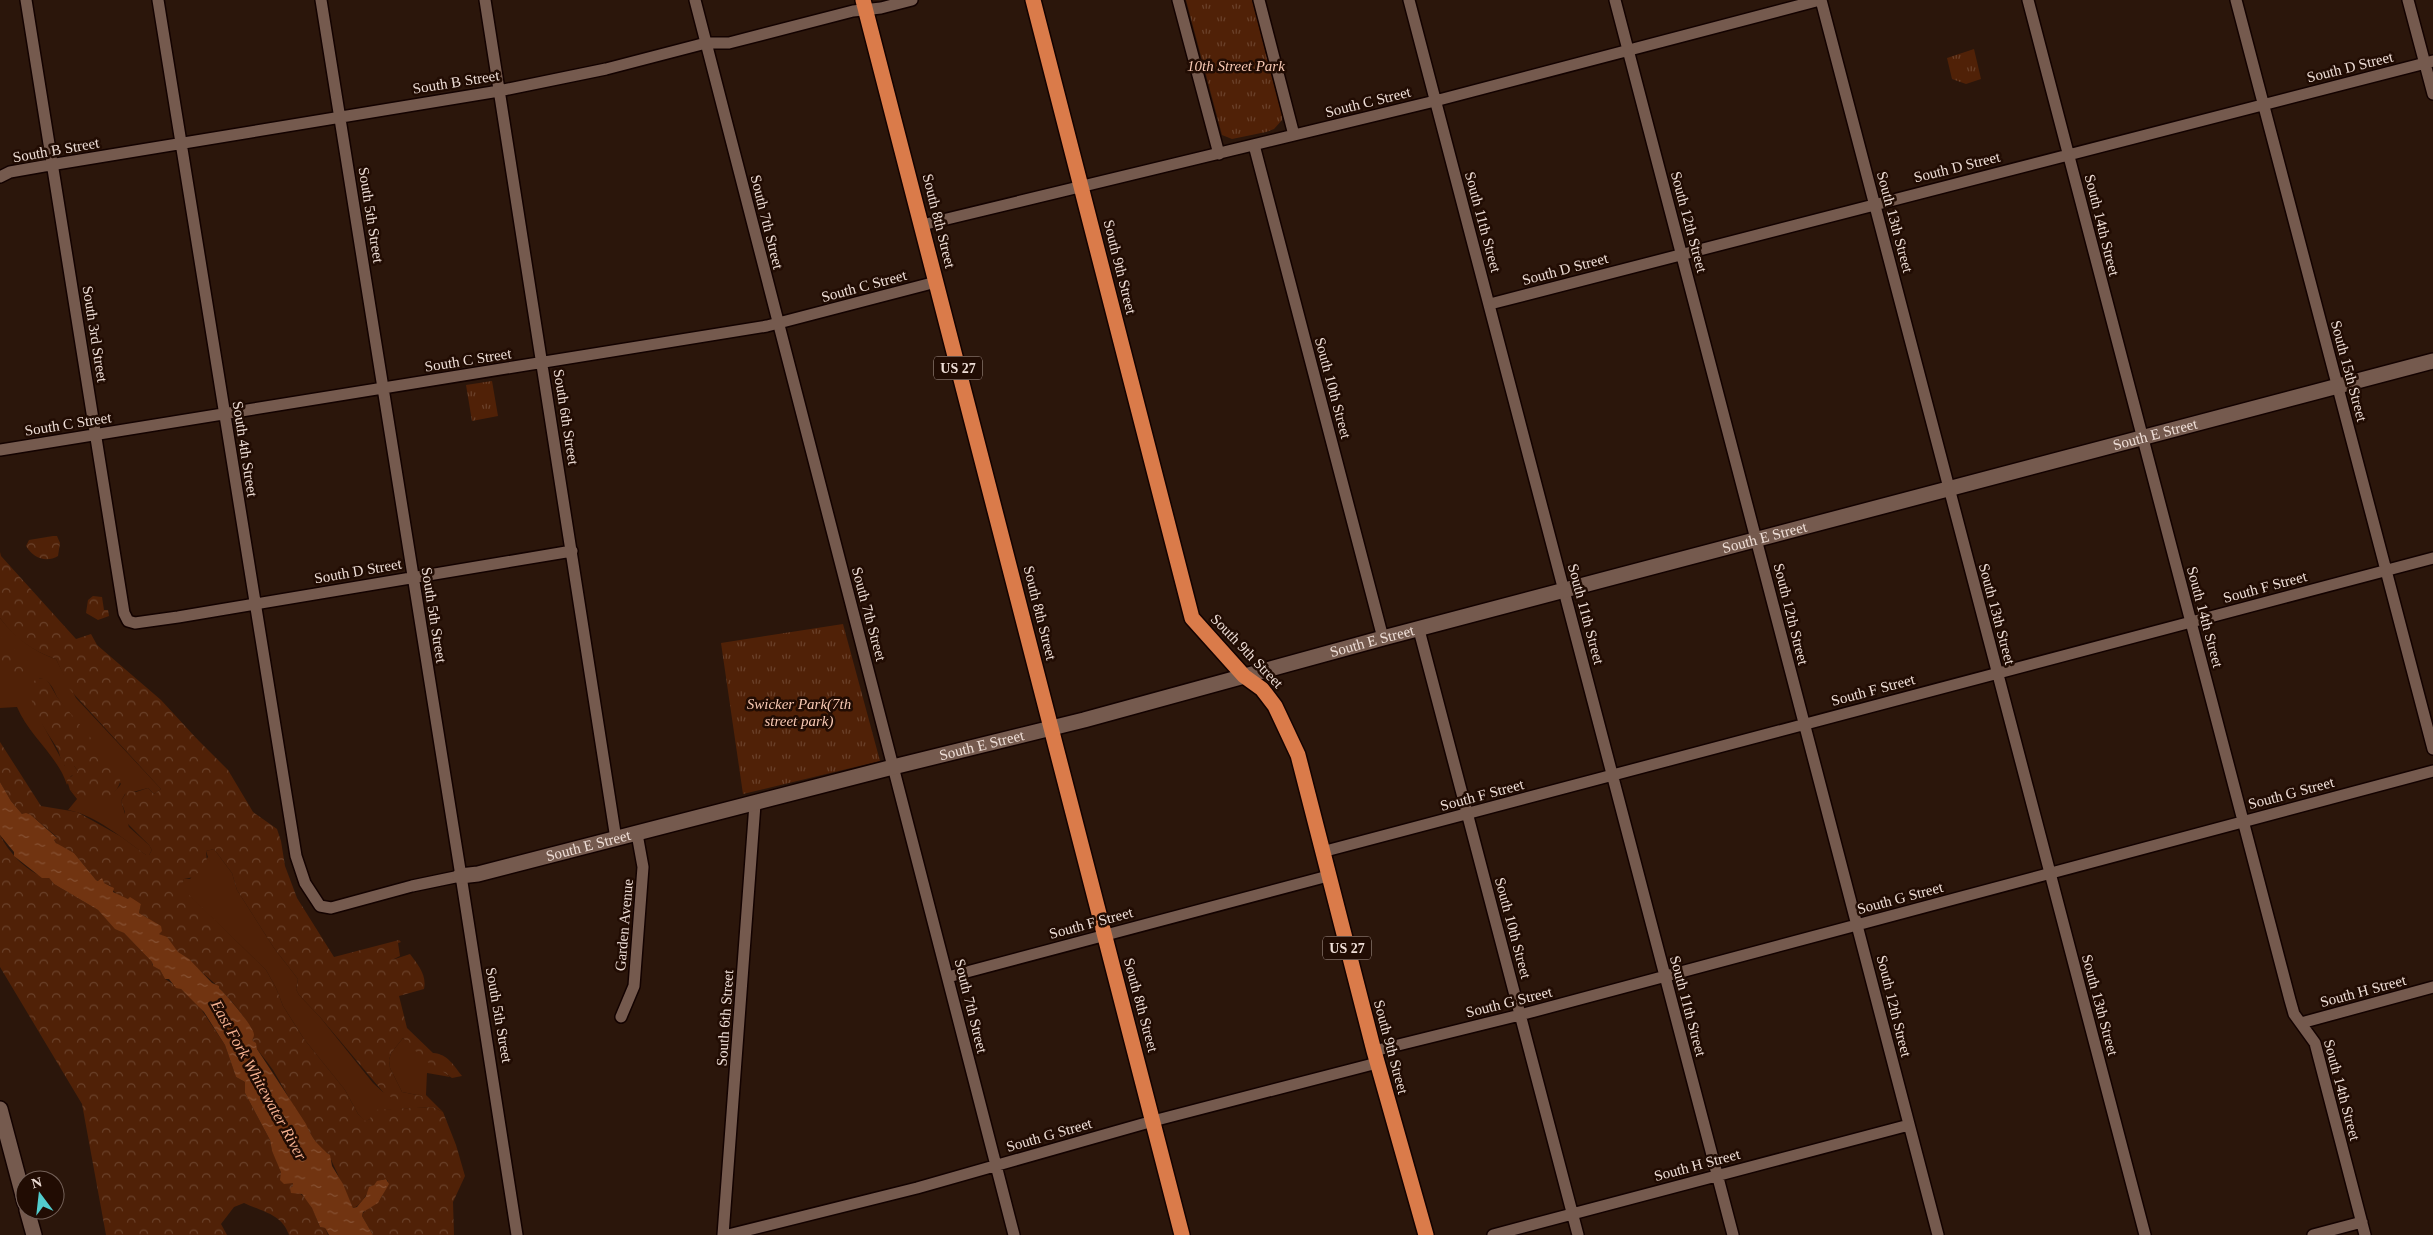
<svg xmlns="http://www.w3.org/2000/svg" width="2433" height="1235" font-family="'Times New Roman',serif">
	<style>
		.green { fill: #502107 }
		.forest { fill: url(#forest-crowns) }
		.park { fill: url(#park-tufts) }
		.water { fill: url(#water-ripples) }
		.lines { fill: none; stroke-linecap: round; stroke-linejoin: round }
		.street-casing { stroke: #130200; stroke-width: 14 }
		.secondary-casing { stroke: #130200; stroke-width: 18 }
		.highway-casing { stroke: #130200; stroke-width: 18 }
		.street { stroke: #755a4e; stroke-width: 11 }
		.secondary { stroke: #755a4e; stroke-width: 15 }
		.highway { stroke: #da7b4a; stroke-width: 15 }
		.labels { text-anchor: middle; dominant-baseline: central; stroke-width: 5; stroke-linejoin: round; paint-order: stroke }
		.shield { fill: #210c03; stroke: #b09f97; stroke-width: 1 }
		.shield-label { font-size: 14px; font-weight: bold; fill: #eeded7 }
		.park-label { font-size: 15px; font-style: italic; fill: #f8c9b4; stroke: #210c03 }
		.street-label { font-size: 15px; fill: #eeded7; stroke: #210c03 }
		.water-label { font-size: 16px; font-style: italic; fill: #f7b392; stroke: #210c03 }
	</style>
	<defs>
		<pattern id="forest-crowns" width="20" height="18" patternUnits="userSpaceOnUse" patternTransform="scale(1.25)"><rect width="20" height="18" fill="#502107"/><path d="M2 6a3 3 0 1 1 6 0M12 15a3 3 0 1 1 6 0" fill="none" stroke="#6a412a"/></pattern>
		<pattern id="park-tufts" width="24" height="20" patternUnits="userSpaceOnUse" patternTransform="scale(1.25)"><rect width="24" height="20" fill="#502107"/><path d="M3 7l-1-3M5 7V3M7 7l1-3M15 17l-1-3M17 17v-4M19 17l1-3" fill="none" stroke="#6a412a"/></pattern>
		<pattern id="water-ripples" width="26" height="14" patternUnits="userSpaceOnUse" patternTransform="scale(1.25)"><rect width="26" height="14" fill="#713411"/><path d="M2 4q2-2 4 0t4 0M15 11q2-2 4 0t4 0" fill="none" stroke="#865133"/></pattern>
	</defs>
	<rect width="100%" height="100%" fill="#2b160b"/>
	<path class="green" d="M0,618c14,18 34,34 56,41l20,39 85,91 -7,5 -6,-6 -23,6 -4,7 8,26 20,18 3,5 -3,5h-3c-23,-16 -50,-40 -78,-45l9,-11 -7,-9c19,9 37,13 51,-6l-64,-87c-4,-9 -7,-17 -18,-19l3,45 23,43h9l4,5 -1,3 -6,2 -4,9c-9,-29 -38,-49 -50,-78l-17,1z
		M214,849l18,24 5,17 37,58 24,31 -2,10 3,6 21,22 53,66 10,9 39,4 -20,-4 -12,-24 -1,-8 2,-7 12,-15 47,39 -23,-4 -1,22 17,17 -10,-5 -49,3 -19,12 -7,-8 -13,-24 -41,-51 -21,-33 -7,-18 -10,-18 -86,-83 4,-8h6l18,-22 -2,-6z"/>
	<path class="forest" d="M53,536h4l3,7 -2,13c-12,7 -25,2 -32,-10l3,-6z
		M0,552l1,4 75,83 15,-5 6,11 64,55 36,39 31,31 25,42 24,17 4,12 4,25 12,32 37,59 65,-17 2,2 -3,1 2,13 -8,4 18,-6c8,11 17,21 14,35l-25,7 8,32 26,25c15,1 21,13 29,23l-10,2c-10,-8 -22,-13 -31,-21 -6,-6 -11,-13 -18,-19l-12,15 -2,7 1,8 12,24 20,4 2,6c-15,3 -28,-1 -41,-10l-63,-75 -21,-22 -3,-6 2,-10 -24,-31 -37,-58 -5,-17 -18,-24 -8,2 1,12 -13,14 -10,2 -3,8 85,83 10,18 7,18 21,33 41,51 13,24 7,7 5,-2 3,-9 60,-3 10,5 13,33 9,31 -12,26 1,33h-81l-11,-19c3,-9 9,-8 15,-13 6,-5 8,-15 11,-22l-2,-2c-18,2 -20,25 -33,29l-25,-55c-4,-2 -7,-3 -9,-7 -18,-24 -31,-51 -46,-76 -7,-11 -18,-20 -21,-33l2,-2c-16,-34 -46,-59 -76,-82 -9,-8 -7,-14 -19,-19l-3,-10 -17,-11 2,-9c-11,-6 -25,-5 -30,-18l-15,-6 -22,-27 -16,-8 -4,-5 3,-3 -26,-22 -9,-1 -11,-13 -11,-19v-40l41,64 36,6 43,24 26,19h3l3,-5 -3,-5 -25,-25 1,-8 -4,-11 7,-11 8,2 12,-4 6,6 7,-5 -100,-109 3,-4 -8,-17c-24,-8 -41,-21 -56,-41z
		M93,596l9,1 2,13h4l1,6 -11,4 -12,-7 2,-13z
		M0,636l31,29 -14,12 -5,2c-12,-11 -12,-27 -12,-43z
		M38,678l7,1 4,4 8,14 61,74c8,14 -7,29 -22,28 -8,0 -19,-5 -26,-9l-3,-10 11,-9 -4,-5h-9c-6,-6 -4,-11 -8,-18 -9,-15 -41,-57 -19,-70z
		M0,835c9,18 29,40 49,43l5,6 44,26 17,18 9,5 28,29v3l8,5 5,9 16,10 18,17 26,39 11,32 9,5v11l25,47 2,11 16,31 5,1 3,9c14,4 19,23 24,35l5,1 3,7h-39c-7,-21 -26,-23 -45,-32l-10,4 -13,17 6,11h-121l-24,-131 -82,-137z"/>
	<path class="park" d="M1186,0h66l30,115v5l-8,9 -8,3 -34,7 -10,-4z
		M1974,49l7,30 -15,5 -14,-5 -5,-21z
		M492,381l6,35 -26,5 -6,-36z
		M843,624l37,137 -137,33 -22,-151z"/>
	<path class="water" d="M0,782l11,19 11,13 4,-1 5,2 26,23 -3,2 2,3 18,10 22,27 2,1 4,-3 2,5 10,5 -1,4 15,7 2,-2 11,7 -2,9 22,13 1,5 -3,3 8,3 11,15 11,7 23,24 7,3v2c6,5 36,40 35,47 0,2 -2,4 -1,6l3,2 1,6 49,75c5,13 13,23 24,31l2,11 11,18 10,24 4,-1 9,-11 3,-9 5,-2 3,-4 9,-2 3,5 -11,19 -15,9 -1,4 11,19h-44l-4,-7 -5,-1 -8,-19 -10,-14 -11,-1 -1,-5 3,-2v-3l-9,1 -4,-4 1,-8 -9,-21 -2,-11 -25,-47v-11l-9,-5 -11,-32 -21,-33 -23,-23 -5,-1 -7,-9h-4l-5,-9 -7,-4 -1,-4 -28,-29 -9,-4 -17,-19 -44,-26 -5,-6h-7l-28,-22v-4l-14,-17z"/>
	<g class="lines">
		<defs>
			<path id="street" d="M26,0l98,613 4,8 7,2 43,-6 394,-66
				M158,0l138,856 9,27 15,23 11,2 81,-22 48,-10
				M321,0c65,412 133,823 196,1235
				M485,0l131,839
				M695,0l319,1235
				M1178,0l41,154
				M1259,0l35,135
				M1409,0l324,1235
				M1615,0l323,1235
				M1821,0l324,1235
				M2028,0l262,1000 4,14 21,29 50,192
				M2236,0l197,749
				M2408,0l25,94
				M1254,145l129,493
				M0,177l10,-5 34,-6 455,-75 107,-22 100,-26h23l124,-32 28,-3 31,-8
				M922,225l513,-124 385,-101
				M1490,304l943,-243
				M0,450l767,-124 169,-44
				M1419,630l159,605
				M1322,852l1111,-294
				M948,977l380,-101
				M621,1017l13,-31 9,-119 -6,-33
				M2301,1023l132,-36
				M1374,1051l146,-36 913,-244
				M723,1235l32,-431
				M728,1235l189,-47 236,-67 224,-58
				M1493,1235l416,-110
				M2313,1235l49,-13"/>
			<g id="secondary">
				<path id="s1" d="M460,876l18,-2 415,-107 191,-47 299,-82 1050,-277"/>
				<path d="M0,1109l25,94"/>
				<path d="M27,1210l7,25"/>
			</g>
			<path id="highway" d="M863,0l319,1235
				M1033,0l159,618 52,58 18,13 13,17 23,49 76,296 52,184"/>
		</defs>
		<use href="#street" class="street-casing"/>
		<use href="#secondary" class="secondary-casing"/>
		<use href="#highway" class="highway-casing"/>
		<use href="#street" class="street"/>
		<use href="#secondary" class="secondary"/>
		<use href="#highway" class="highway"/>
	</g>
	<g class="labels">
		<g class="shield">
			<rect x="934" y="356.5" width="48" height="23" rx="4"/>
			<rect x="1323" y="936.5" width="48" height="23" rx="4"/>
		</g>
		<g class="shield-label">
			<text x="958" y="368">US 27</text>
			<text x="1347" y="948">US 27</text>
		</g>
		<g class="park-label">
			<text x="1236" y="66">10th Street Park</text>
			<text x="799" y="704">Swicker Park(7th<tspan x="799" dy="17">street park)</tspan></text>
		</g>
		<g class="street-label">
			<text transform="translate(2350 67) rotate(-14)">South D Street</text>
			<text transform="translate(456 82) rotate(-9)">South B Street</text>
			<text transform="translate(1368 102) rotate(-14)">South C Street</text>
			<text transform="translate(56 150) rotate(-10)">South B Street</text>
			<text transform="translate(1957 167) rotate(-14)">South D Street</text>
			<text transform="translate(371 215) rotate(81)">South 5th Street</text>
			<text transform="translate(939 221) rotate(76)">South 8th Street</text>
			<text transform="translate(767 222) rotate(76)">South 7th Street</text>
			<text transform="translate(1483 222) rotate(75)">South 11th Street</text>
			<text transform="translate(1689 222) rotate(75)">South 12th Street</text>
			<text transform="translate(1895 222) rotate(75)">South 13th Street</text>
			<text transform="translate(2102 225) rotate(76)">South 14th Street</text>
			<text transform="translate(1120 267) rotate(76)">South 9th Street</text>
			<text transform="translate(1565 269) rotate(-15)">South D Street</text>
			<text transform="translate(864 286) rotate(-15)">South C Street</text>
			<text transform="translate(95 334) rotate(81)">South 3rd Street</text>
			<text transform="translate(468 360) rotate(-9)">South C Street</text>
			<text transform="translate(2349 371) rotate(75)">South 15th Street</text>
			<text transform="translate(1333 388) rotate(75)">South 10th Street</text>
			<text transform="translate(566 417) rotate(81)">South 6th Street</text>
			<text transform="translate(68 424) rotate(-9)">South C Street</text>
			<text stroke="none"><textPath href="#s1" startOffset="1752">South E Street</textPath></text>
			<text transform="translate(245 449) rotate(81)">South 4th Street</text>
			<text stroke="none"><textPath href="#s1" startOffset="1348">South E Street</textPath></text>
			<text transform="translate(358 571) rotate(-10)">South D Street</text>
			<text transform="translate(2265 587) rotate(-15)">South F Street</text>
			<text transform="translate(1040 613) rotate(76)">South 8th Street</text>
			<text transform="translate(869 614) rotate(75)">South 7th Street</text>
			<text transform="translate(1586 614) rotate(75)">South 11th Street</text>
			<text transform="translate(1791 614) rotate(76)">South 12th Street</text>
			<text transform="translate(1997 614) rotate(75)">South 13th Street</text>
			<text transform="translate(434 615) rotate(81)">South 5th Street</text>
			<text transform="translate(2205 617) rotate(75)">South 14th Street</text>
			<text stroke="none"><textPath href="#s1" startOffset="942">South E Street</textPath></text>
			<text transform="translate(1247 651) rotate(46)">South 9th Street</text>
			<text transform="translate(1873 690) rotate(-15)">South F Street</text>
			<text stroke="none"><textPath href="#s1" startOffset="538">South E Street</textPath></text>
			<text transform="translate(2291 793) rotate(-15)">South G Street</text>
			<text transform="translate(1482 795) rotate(-15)">South F Street</text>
			<text stroke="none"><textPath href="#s1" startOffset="132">South E Street</textPath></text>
			<text transform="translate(1900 898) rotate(-15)">South G Street</text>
			<text transform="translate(1091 923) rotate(-15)">South F Street</text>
			<text transform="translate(624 925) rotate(-85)">Garden Avenue</text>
			<text transform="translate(1513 928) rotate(75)">South 10th Street</text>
			<text transform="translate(2363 991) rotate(-15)">South H Street</text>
			<text transform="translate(1509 1002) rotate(-14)">South G Street</text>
			<text transform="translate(1141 1005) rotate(75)">South 8th Street</text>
			<text transform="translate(2100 1005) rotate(75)">South 13th Street</text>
			<text transform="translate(971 1006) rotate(76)">South 7th Street</text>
			<text transform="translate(1688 1006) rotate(75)">South 11th Street</text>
			<text transform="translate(1894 1006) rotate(76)">South 12th Street</text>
			<text transform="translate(499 1015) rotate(80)">South 5th Street</text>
			<text transform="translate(725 1018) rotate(-86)">South 6th Street</text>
			<text transform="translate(1391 1047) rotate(75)">South 9th Street</text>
			<text transform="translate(2342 1090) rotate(75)">South 14th Street</text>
			<text transform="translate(1049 1135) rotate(-16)">South G Street</text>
			<text transform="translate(1697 1165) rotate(-15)">South H Street</text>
		</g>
		<g class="water-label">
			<text transform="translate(259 1080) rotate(61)">East Fork Whitewater River</text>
		</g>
	</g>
	<g transform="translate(40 1195) rotate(345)"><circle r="24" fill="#210c03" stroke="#736058"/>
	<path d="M0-4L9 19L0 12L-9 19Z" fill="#52cdce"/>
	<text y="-8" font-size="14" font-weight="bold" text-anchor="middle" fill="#eeded7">N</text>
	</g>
</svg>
